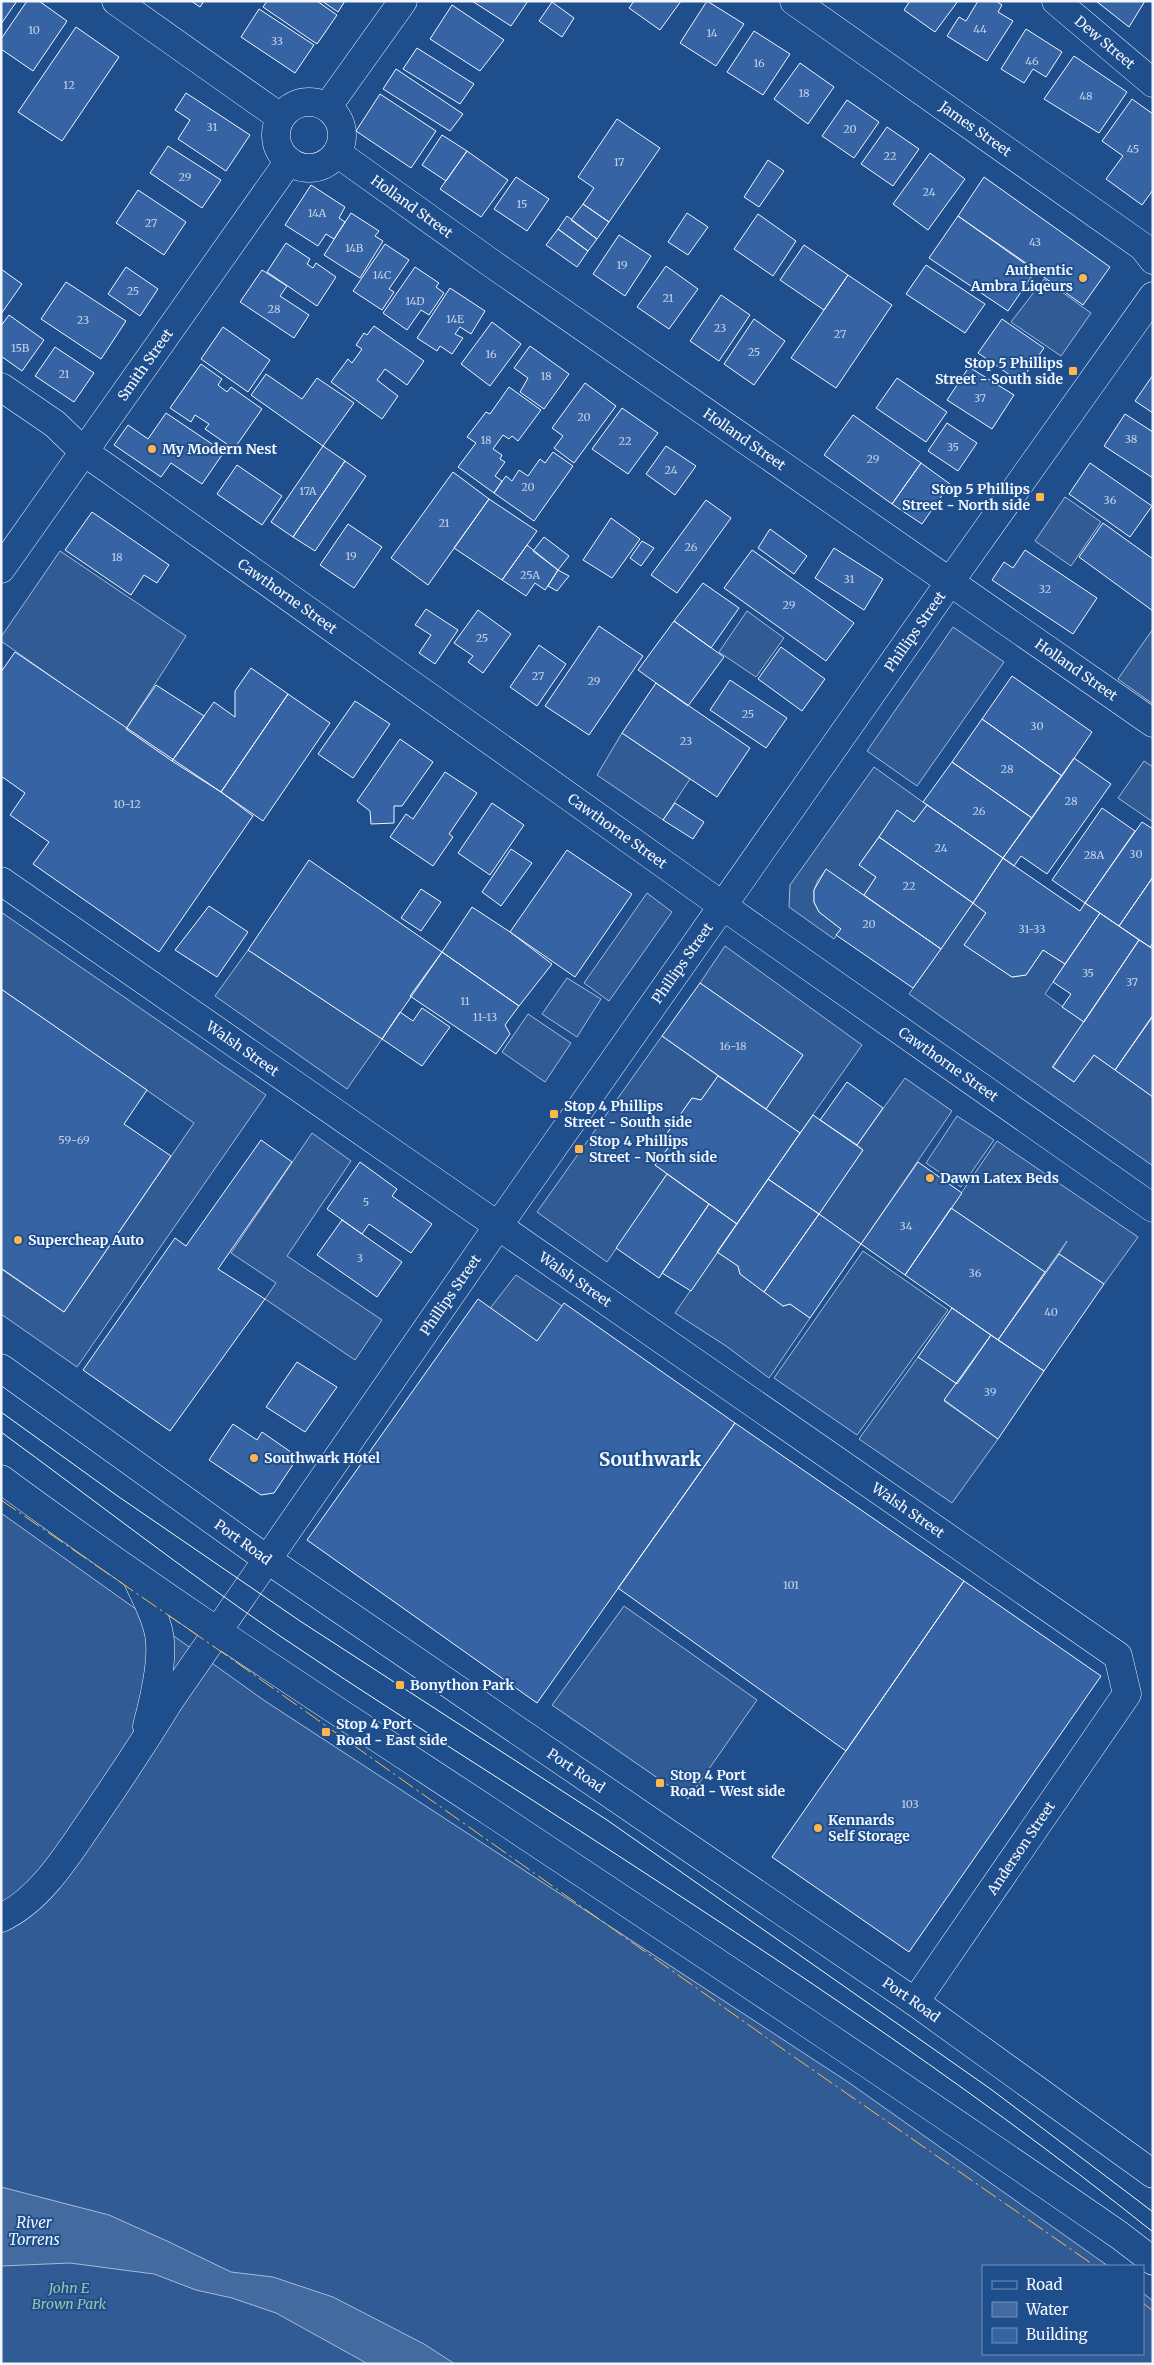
<svg xmlns="http://www.w3.org/2000/svg" width="1154" height="2365" font-family="Merriweather,serif">
	<style>
		.built { fill: #305b95; stroke: #a8bbd7 }
		.water { fill: #446ba0; stroke: #a8bbd7 }
		.building { fill: #3563a3; stroke: #f2f6ff }
		.lines { fill: none; stroke-linecap: round; stroke-linejoin: round }
		.minor-casing { stroke: #f2f6ff; stroke-width: 29 }
		.highway-casing { stroke: #f2f6ff; stroke-width: 29 }
		.minor { stroke: #1f4e8c; stroke-width: 28 }
		.highway { stroke: #1f4e8c; stroke-width: 28 }
		.tram { stroke: #f2f6ff; stroke-width: 1 }
		.power { stroke: #ffb74d; stroke-width: 1; stroke-dasharray: 18 4 2.5 4; stroke-linecap: butt }
		.poi-dot { fill: #ffb74d; stroke: #1f4e8c; stroke-width: 2 }
		.labels { text-anchor: middle; dominant-baseline: central; stroke-width: 4; stroke-linejoin: round; paint-order: stroke }
		.number-label { font-size: 11px; fill: #c3d1e8 }
		.street-label { font-size: 14px; fill: #f2f6ff; stroke: #1f4e8c }
		.poi-label { font-size: 14px; font-weight: bold; fill: #f2f6ff; stroke: #1f4e8c; text-anchor: start }
		.park-label { font-size: 14px; font-style: italic; fill: #97c8a6; stroke: #1f4e8c }
		.water-label { font-size: 15px; font-style: italic; fill: #f2f6ff; stroke: #1f4e8c }
		.district-label { font-size: 19px; font-weight: bold; fill: #f2f6ff; stroke: #1f4e8c }
	</style>
	<rect width="100%" height="100%" fill="#1f4e8c"/>
	<path class="built" d="M1044,279l47,34 -30,43 -50,-34z
		M1065,497l36,25 -30,44 -36,-25z
		M60,551l126,85 -60,93 -125,-88v-4z
		M747,611l37,27 -28,39 -37,-25z
		M953,627l51,35 -87,124 -50,-35z
		M1153,629v75l-35,-25z
		M622,733l68,46 -27,41 -66,-45z
		M1144,761l9,6v55l-35,-24z
		M874,767l53,38 -13,17 -17,-11 -38,54 17,12 -12,18 -38,-25 -8,10 -4,10v12l5,10 22,17 -7,10 -45,-32 1,-22z
		M647,893l25,19 -63,89 -25,-18z
		M973,903l13,10 -21,32 47,32 14,-2 17,-25 22,14 -20,30 39,28 -32,45 22,15 20,-27 59,42v69l-244,-172z
		M1,912l265,183 -189,272 -76,-53v-45l63,43 130,-189 -193,-134z
		M725,946l137,99 -62,88 -34,-24 37,-54 -103,-72z
		M248,950l134,89 -35,50 -132,-93z
		M567,978l34,21 -24,38 -35,-23z
		M528,1014l43,29 -26,39 -43,-30z
		M662,1036l56,40 -17,24 -9,-2 -29,41 5,9 -13,17 12,9 -60,88 -70,-50z
		M905,1078l47,33 -91,133 -42,-30 44,-64 -6,-5z
		M957,1116l37,24 -33,47 -35,-24z
		M312,1133l39,28 -64,95 95,64 -27,40 -90,-61 11,-16 -45,-30z
		M997,1141l141,96 -34,47 -45,-30 8,-13 -22,31 -94,-64z
		M863,1251l85,59 -91,125 -83,-57z
		M717,1252l21,14 2,8 43,32 7,-2 20,14 -41,60 -43,-32 -51,-33z
		M516,1275l52,35 -28,35 -52,-34z
		M918,1357l39,27 -13,17 54,38 -46,64 -93,-64z
		M1,1513l264,188 583,381 260,184h-125v88h160v-61l10,8v63h-1152z
		M624,1606l133,94 -69,99 -136,-94z"/>
	<path class="water" d="M1,2187l108,28 58,26 64,31 42,5 60,20 91,47 31,20h-87l-92,-51 -44,-15 -36,-8 -42,-16 -84,-11 -69,3z"/>
	<path class="building" d="M1,1h16l-16,23z
		M27,1h12l28,20 -34,50 -32,-22v-10z
		M191,1h13l-4,6z
		M267,1h50l20,14 -20,29 -54,-37z
		M322,1h23l-7,11z
		M472,1h56l-17,25z
		M634,1h47l-21,29 -31,-22z
		M707,1l37,23 -28,42 -36,-23z
		M910,1h48l-23,31 -31,-22z
		M978,1h18l6,4 -4,7 15,9 -26,40 -40,-25 12,-19 7,4z
		M1096,1h49l-16,26z
		M552,2l22,16 -12,19 -23,-16z
		M452,5l52,35 -24,31 -50,-32z
		M259,9l55,36 -19,28 -54,-36z
		M76,27l43,30 -57,84 -44,-29z
		M1026,29l36,23 -16,25 -13,-8 -9,14 -23,-14z
		M754,31l36,23 -27,41 -36,-23z
		M417,48l57,36 -14,20 -57,-35z
		M1074,56l53,36 -28,41 -55,-34z
		M800,63l34,24 -26,37 -34,-25z
		M396,69l67,45 -13,17 -67,-42z
		M186,93l64,42 -24,36 -48,-32 12,-19 -15,-10z
		M380,94l56,37 -25,37 -55,-37z
		M1132,99l21,15v76l-11,15 -36,-26 17,-23 -21,-15z
		M847,100l32,22 -25,36 -32,-22z
		M617,119l43,29 -51,74 -26,-18 11,-16 -16,-11z
		M887,127l32,22 -26,37 -32,-22z
		M442,135l25,16 -21,30 -24,-16z
		M168,146l53,34 -19,28 -52,-35z
		M467,151l41,29 -27,37 -41,-28z
		M930,153l35,26 -37,51 -35,-26z
		M768,160l16,11 -25,36 -15,-10z
		M516,177l33,22 -22,32 -33,-22z
		M984,177l126,90 -27,38 -125,-89z
		M311,185l34,22 -6,11 6,4 -11,17 -8,-5 -8,12 -33,-21z
		M138,190l48,32 -22,33 -48,-32z
		M583,204l26,18 -12,17 -26,-19z
		M351,213l28,18 -4,5 8,5 -23,37 -36,-23z
		M687,213l21,14 -20,28 -20,-13z
		M758,214l38,27 -23,35 -39,-27z
		M567,216l30,23 -9,12 -30,-22z
		M958,216l78,54 -28,41 -79,-53z
		M558,229l30,22 -11,16 -31,-22z
		M619,235l32,21 -26,40 -32,-22z
		M286,243l24,16 -3,5 6,4 3,-5 20,14 -19,29 -50,-34z
		M385,244l24,16 -20,29 5,3 -12,18 -29,-19z
		M804,245l44,30 -24,35 -44,-30z
		M926,265l59,39 -20,29 -59,-39z
		M666,266l32,23 -29,40 -32,-22z
		M126,267l32,22 -18,27 -32,-22z
		M415,267l24,16 -3,4 8,6 -15,22 -8,-5 -14,20 -24,-17z
		M1,269l21,15 -21,30z
		M262,270l25,16 -7,10 29,19 -15,23 -54,-36z
		M848,275l44,30 -56,83 -45,-30z
		M66,282l60,39 -25,38 -60,-40z
		M450,288l35,23 -14,23 -11,-7 -5,7 8,4 -11,16 -12,-8 -3,5 -20,-13z
		M721,295l29,20 -31,46 -29,-20z
		M9,315l35,25 -22,31 -21,-15v-30z
		M754,319l31,22 -31,44 -30,-21z
		M1002,319l42,29 -24,34 -42,-29z
		M492,322l29,22 -31,42 -29,-22z
		M374,326l50,35 -17,24 -22,-16 -8,11 21,16 -16,23 -51,-37 17,-23 4,4 10,-14 -6,-4 8,-12 3,2z
		M223,327l47,33 -22,32 -47,-33z
		M530,346l39,28 -25,35 -24,-17 8,-14 -14,-10z
		M55,347l39,26 -20,29 -39,-26z
		M201,364l21,15 -4,6 9,7 4,-5 31,22 -28,40 -29,-20 4,-5 -14,-9 -4,7 -21,-14z
		M969,367l45,28 -22,34 -45,-29z
		M266,374l36,25 15,-21 37,25 -31,43 -72,-51z
		M1153,375v38l-18,-12z
		M897,378l50,34 -21,30 -50,-34z
		M585,383l31,23 -42,57 -20,-15 9,-12 -11,-8z
		M509,387l32,23 -23,31 -6,-5 -3,3 -6,-4 -10,14 9,6 -2,4 5,3 -10,14 7,5 -8,12 -36,-26 18,-24 -9,-6 19,-25 4,2z
		M622,408l36,25 -30,41 -36,-25z
		M166,413l58,39 -22,32 -31,-21 -10,14 -47,-32 14,-20 20,14z
		M1125,414l28,18v46l-49,-32z
		M853,415l68,48 -29,41 -68,-49z
		M947,423l30,20 -19,28 -30,-20z
		M323,446l22,15 -52,76 -22,-15z
		M666,446l30,20 -21,29 -29,-21z
		M553,452l20,14 -39,55 -40,-28 12,-17 6,5 7,-11 9,6 12,-17 5,4z
		M345,461l21,15 -51,75 -22,-14z
		M921,463l29,21 -28,40 -30,-20z
		M1090,463l62,43 -22,31 -61,-43z
		M237,465l45,31 -20,29 -45,-31z
		M453,472l36,27 -61,86 -37,-27z
		M489,499l48,32 -35,49 -48,-32z
		M706,500l25,18 -54,75 -26,-18z
		M92,512l77,53 -12,18 -13,-8 -13,20 -66,-45z
		M611,518l29,21 -28,39 -29,-18z
		M1103,523l50,36v52l-74,-54z
		M348,524l34,23 -28,41 -34,-23z
		M770,529l37,27 -13,18 -36,-26z
		M544,537l25,19 -11,14 -25,-19z
		M642,541l12,7 -13,18 -11,-8z
		M527,545l31,25 -13,20 -10,-7 -9,13 -24,-16z
		M834,548l49,31 -19,31 -49,-32z
		M752,550l102,73 -28,38 -102,-73z
		M1025,550l72,48 -24,36 -81,-54 12,-18 9,6z
		M558,570l11,6 -12,15 -9,-5z
		M703,583l36,25 -28,40 -37,-27z
		M426,609l32,21 -23,34 -16,-11 12,-18 -16,-10z
		M478,610l33,24 -28,39 -15,-11 5,-6 -19,-13z
		M674,621l50,36 -36,49 -50,-36z
		M599,626l44,30 -54,79 -44,-29z
		M539,645l27,19 -29,42 -27,-19z
		M781,647l44,32 -23,32 -44,-32z
		M15,652l206,140 32,24 -94,136 -126,-88 16,-22 -39,-27 15,-22 -24,-17v-104z
		M251,668l37,26 -67,98 -49,-31 42,-59 21,15v-26z
		M1012,676l80,56 -30,44 -80,-57z
		M730,680l57,38 -21,30 -56,-38z
		M656,683l94,65 -33,49 -95,-64z
		M156,685l48,31 -32,45 -46,-32z
		M288,694l42,29 -67,98 -42,-29z
		M355,701l35,23 -37,54 -35,-24z
		M982,719l80,57 -30,42 -80,-56z
		M400,739l33,23 -31,44h-8v17l-23,1 -1,-13 -13,-10z
		M1074,758l37,26 -64,90 -26,-18 -7,10 -11,-8z
		M952,762l80,56 -29,40 -80,-56z
		M445,772l32,21 -28,41 4,3 -20,29 -43,-29 16,-23 7,5z
		M492,803l32,22 -34,50 -32,-22z
		M675,803l29,19 -11,17 -30,-19z
		M927,805l76,53 -30,45 -94,-66 18,-27 17,12z
		M1102,808l33,23 -50,72 -33,-23z
		M1142,822l11,7v48l-34,49 -34,-23z
		M879,837l94,66 -32,46 -77,-54 12,-18 -17,-12z
		M511,849l21,14 -31,43 -19,-14z
		M567,850l65,44 -57,83 -65,-45z
		M1003,858l77,53 5,-8 15,10 -35,51 -22,-14 -17,25 -14,2 -48,-32 22,-32 -13,-10z
		M309,860l133,92 -60,87 -134,-89z
		M826,869l115,80 -28,39 -77,-53 5,-6 -22,-17 -5,-10v-12z
		M1153,877v66l-3,4 -31,-21z
		M421,889l20,13 -20,29 -20,-13z
		M209,906l39,26 -31,45 -42,-27z
		M472,907l38,25 42,32 -33,42 -77,-54z
		M1100,913l39,27 -55,82 -22,-15 9,-13 -18,-12z
		M1139,940l14,9v66l-38,55 -21,-15 -20,27 -21,-15z
		M442,952l77,54 -14,19 5,9 -14,20 -86,-58z
		M700,983l103,72 -37,54 -104,-73z
		M1,989l146,101 -23,34 47,32 -107,156 -63,-44z
		M422,1008l28,19 -28,39 -40,-27 18,-27 13,9z
		M1153,1016v81l-38,-27z
		M718,1076l82,57 -63,91 -82,-59 13,-17 -5,-9 29,-41 9,2z
		M847,1082l36,26 -26,37 -37,-25z
		M813,1115l50,35 -44,64 -51,-35z
		M261,1140l31,22 -74,107 47,30 -95,132 -87,-61 92,-132 11,8z
		M360,1162l37,27 -5,7 40,28 -21,29 -42,-29 -7,10 -35,-25z
		M918,1162l44,31 -57,82 -44,-31z
		M667,1174l42,30 -50,74 -43,-30z
		M768,1179l51,35 -55,78 -24,-18 -2,-8 -21,-14z
		M709,1204l28,20 -46,67 -29,-18z
		M951,1208l94,64 -47,68 -93,-65z
		M819,1214l42,30 -51,74 -20,-14 -7,2 -19,-14z
		M342,1220l60,42 -25,35 -60,-42z
		M1059,1254l45,30 -60,87 -46,-31z
		M478,1299l59,42 27,-38 171,120 -198,280 -230,-163z
		M952,1308l39,27 -34,49 -39,-27z
		M991,1335l53,36 -46,68 -54,-39z
		M297,1362l40,25 -32,45 -39,-25z
		M735,1423l229,158 -118,170 -228,-163z
		M233,1424l24,16 5,-8 36,25 -24,36 -13,2 -52,-35z
		M964,1581l137,95 -192,276 -137,-95z"/>
	<g class="lines">
		<defs>
			<g id="minor">
				<path d="M116,1l164,116"/>
				<path id="s1" d="M794,1l349,246 10,13"/>
				<path id="s2" d="M1056,1l97,82"/>
				<circle cx="309" cy="135" r="33"/>
				<path d="M328,106l75,-105"/>
				<path id="s3" d="M337,153l154,110 662,460"/>
				<path id="s4" d="M1,387l54,37 29,28 26,18 613,436 430,302"/>
				<path id="s5" d="M1,569l288,-408"/>
				<path id="s6" d="M1,881l1117,775 9,38 -212,308"/>
				<path d="M136,1576c8,19 19,37 23,58 5,26 -5,66 -12,92"/>
				<path id="s7" d="M1,1918c41,-19 69,-67 94,-103 26,-38 51,-76 75,-115l328,-474 451,-643 204,-287"/>
			</g>
			<g id="highway">
				<path id="s8" d="M1,1368l267,192 647,442 238,172"/>
				<path d="M1,1479c158,117 324,224 488,332 211,140 422,280 630,424l34,26"/>
			</g>
		</defs>
		<use href="#minor" class="minor-casing"/>
		<use href="#highway" class="highway-casing"/>
		<use href="#minor" class="minor"/>
		<use href="#highway" class="highway"/>
		<path class="tram" d="M1,1412l118,85 181,124 307,199 385,270 161,122
			M1,1432c93,68 184,139 279,204 85,58 173,113 260,169 209,135 418,271 613,427"/>
		<path class="power" d="M1,1500l225,155 551,390 318,221
			M1143,2303l10,8"/>
	</g>
	<g class="poi-dot">
		<circle cx="1083" cy="278" r="5"/>
		<rect x="1068" y="366" width="10" height="10" rx="2.5"/>
		<circle cx="152" cy="449" r="5"/>
		<rect x="1035" y="492" width="10" height="10" rx="2.5"/>
		<rect x="549" y="1109" width="10" height="10" rx="2.5"/>
		<rect x="574" y="1144" width="10" height="10" rx="2.5"/>
		<circle cx="930" cy="1178" r="5"/>
		<circle cx="18" cy="1240" r="5"/>
		<circle cx="254" cy="1458" r="5"/>
		<rect x="395" y="1680" width="10" height="10" rx="2.5"/>
		<rect x="321" y="1727" width="10" height="10" rx="2.5"/>
		<rect x="655" y="1778" width="10" height="10" rx="2.5"/>
		<circle cx="818" cy="1828" r="5"/>
	</g>
	<g class="labels">
		<g class="number-label">
			<text x="980" y="29">44</text>
			<text x="34" y="30">10</text>
			<text x="712" y="33">14</text>
			<text x="277" y="41">33</text>
			<text x="1032" y="61">46</text>
			<text x="759" y="63">16</text>
			<text x="69" y="85">12</text>
			<text x="804" y="93">18</text>
			<text x="1086" y="96">48</text>
			<text x="212" y="127">31</text>
			<text x="850" y="129">20</text>
			<text x="1133" y="149">45</text>
			<text x="890" y="156">22</text>
			<text x="619" y="162">17</text>
			<text x="185" y="177">29</text>
			<text x="929" y="192">24</text>
			<text x="522" y="204">15</text>
			<text x="317" y="213">14A</text>
			<text x="151" y="223">27</text>
			<text x="1035" y="242">43</text>
			<text x="354" y="248">14B</text>
			<text x="622" y="265">19</text>
			<text x="382" y="275">14C</text>
			<text x="133" y="291">25</text>
			<text x="668" y="298">21</text>
			<text x="415" y="301">14D</text>
			<text x="274" y="309">28</text>
			<text x="455" y="319">14E</text>
			<text x="83" y="320">23</text>
			<text x="720" y="328">23</text>
			<text x="840" y="334">27</text>
			<text x="20" y="348">15B</text>
			<text x="754" y="352">25</text>
			<text x="491" y="354">16</text>
			<text x="64" y="374">21</text>
			<text x="546" y="376">18</text>
			<text x="980" y="398">37</text>
			<text x="584" y="417">20</text>
			<text x="1131" y="439">38</text>
			<text x="486" y="440">18</text>
			<text x="625" y="441">22</text>
			<text x="953" y="447">35</text>
			<text x="873" y="459">29</text>
			<text x="671" y="470">24</text>
			<text x="528" y="487">20</text>
			<text x="308" y="491">17A</text>
			<text x="1110" y="500">36</text>
			<text x="444" y="523">21</text>
			<text x="691" y="547">26</text>
			<text x="351" y="556">19</text>
			<text x="117" y="557">18</text>
			<text x="530" y="575">25A</text>
			<text x="849" y="579">31</text>
			<text x="1045" y="589">32</text>
			<text x="789" y="605">29</text>
			<text x="482" y="638">25</text>
			<text x="538" y="676">27</text>
			<text x="594" y="681">29</text>
			<text x="748" y="714">25</text>
			<text x="1037" y="726">30</text>
			<text x="686" y="741">23</text>
			<text x="1007" y="769">28</text>
			<text x="1071" y="801">28</text>
			<text x="127" y="804">10-12</text>
			<text x="979" y="811">26</text>
			<text x="941" y="848">24</text>
			<text x="1136" y="854">30</text>
			<text x="1094" y="855">28A</text>
			<text x="909" y="886">22</text>
			<text x="869" y="924">20</text>
			<text x="1032" y="929">31-33</text>
			<text x="1088" y="973">35</text>
			<text x="1132" y="982">37</text>
			<text x="465" y="1001">11</text>
			<text x="485" y="1017">11-13</text>
			<text x="733" y="1046">16-18</text>
			<text x="74" y="1140">59-69</text>
			<text x="366" y="1202">5</text>
			<text x="906" y="1226">34</text>
			<text x="360" y="1258">3</text>
			<text x="975" y="1273">36</text>
			<text x="1051" y="1312">40</text>
			<text x="990" y="1392">39</text>
			<text x="791" y="1585">101</text>
			<text x="910" y="1804">103</text>
		</g>
		<g class="street-label">
			<text stroke="none"><textPath href="#s2" startOffset="64">Dew Street</textPath></text>
			<text stroke="none"><textPath href="#s1" startOffset="222">James Street</textPath></text>
			<text stroke="none"><textPath href="#s3" startOffset="92">Holland Street</textPath></text>
			<text stroke="none"><textPath href="#s5" startOffset="250">Smith Street</textPath></text>
			<text stroke="none"><textPath href="#s3" startOffset="498">Holland Street</textPath></text>
			<text stroke="none"><textPath href="#s4" startOffset="355">Cawthorne Street</textPath></text>
			<text stroke="none"><textPath href="#s7" startOffset="1581">Phillips Street</textPath></text>
			<text stroke="none"><textPath href="#s3" startOffset="902">Holland Street</textPath></text>
			<text stroke="none"><textPath href="#s4" startOffset="760">Cawthorne Street</textPath></text>
			<text stroke="none"><textPath href="#s7" startOffset="1176">Phillips Street</textPath></text>
			<text stroke="none"><textPath href="#s6" startOffset="294">Walsh Street</textPath></text>
			<text stroke="none"><textPath href="#s4" startOffset="1165">Cawthorne Street</textPath></text>
			<text stroke="none"><textPath href="#s6" startOffset="699">Walsh Street</textPath></text>
			<text stroke="none"><textPath href="#s7" startOffset="771">Phillips Street</textPath></text>
			<text stroke="none"><textPath href="#s6" startOffset="1104">Walsh Street</textPath></text>
			<text stroke="none"><textPath href="#s8" startOffset="298">Port Road</textPath></text>
			<text stroke="none"><textPath href="#s8" startOffset="702">Port Road</textPath></text>
			<text transform="translate(1021 1848) rotate(-56)">Anderson Street</text>
			<text stroke="none"><textPath href="#s8" startOffset="1108">Port Road</textPath></text>
		</g>
		<g class="poi-label">
			<text x="1073" y="270" text-anchor="end">Authentic<tspan x="1073" dy="16">Ambra Liqeurs</tspan></text>
			<text x="1063" y="363" text-anchor="end">Stop 5 Phillips<tspan x="1063" dy="16">Street - South side</tspan></text>
			<text x="162" y="449">My Modern Nest</text>
			<text x="1030" y="489" text-anchor="end">Stop 5 Phillips<tspan x="1030" dy="16">Street - North side</tspan></text>
			<text x="564" y="1106">Stop 4 Phillips<tspan x="564" dy="16">Street - South side</tspan></text>
			<text x="589" y="1141">Stop 4 Phillips<tspan x="589" dy="16">Street - North side</tspan></text>
			<text x="940" y="1178">Dawn Latex Beds</text>
			<text x="28" y="1240">Supercheap Auto</text>
			<text x="264" y="1458">Southwark Hotel</text>
			<text x="410" y="1685">Bonython Park</text>
			<text x="336" y="1724">Stop 4 Port<tspan x="336" dy="16">Road - East side</tspan></text>
			<text x="670" y="1775">Stop 4 Port<tspan x="670" dy="16">Road - West side</tspan></text>
			<text x="828" y="1820">Kennards<tspan x="828" dy="16">Self Storage</tspan></text>
		</g>
		<g class="park-label">
			<text x="69" y="2288">John E<tspan x="69" dy="16">Brown Park</tspan></text>
		</g>
		<g class="water-label">
			<text x="34" y="2222">River<tspan x="34" dy="17">Torrens</tspan></text>
		</g>
		<g class="district-label">
			<text x="650" y="1459">Southwark</text>
		</g>
	</g>
	<rect width="1154" height="2365" fill="none" stroke="#f2f6ff" stroke-width="5"/>
	<rect x="982" y="2265" width="162" height="90" fill="#1f4e8c" stroke="#7391ba"/>
	<rect x="992" y="2281" width="25" height="8" fill="#1f4e8c" stroke="#7391ba"/>
	<text x="1026" y="2290" font-size="15" fill="#f2f6ff">Road</text>
	<rect x="992" y="2302" width="25" height="15" fill="#446ba0" stroke="#7391ba"/>
	<text x="1026" y="2315" font-size="15" fill="#f2f6ff">Water</text>
	<rect x="992" y="2328" width="25" height="15" fill="#3563a3" stroke="#7391ba"/>
	<text x="1026" y="2340" font-size="15" fill="#f2f6ff">Building</text>
</svg>
